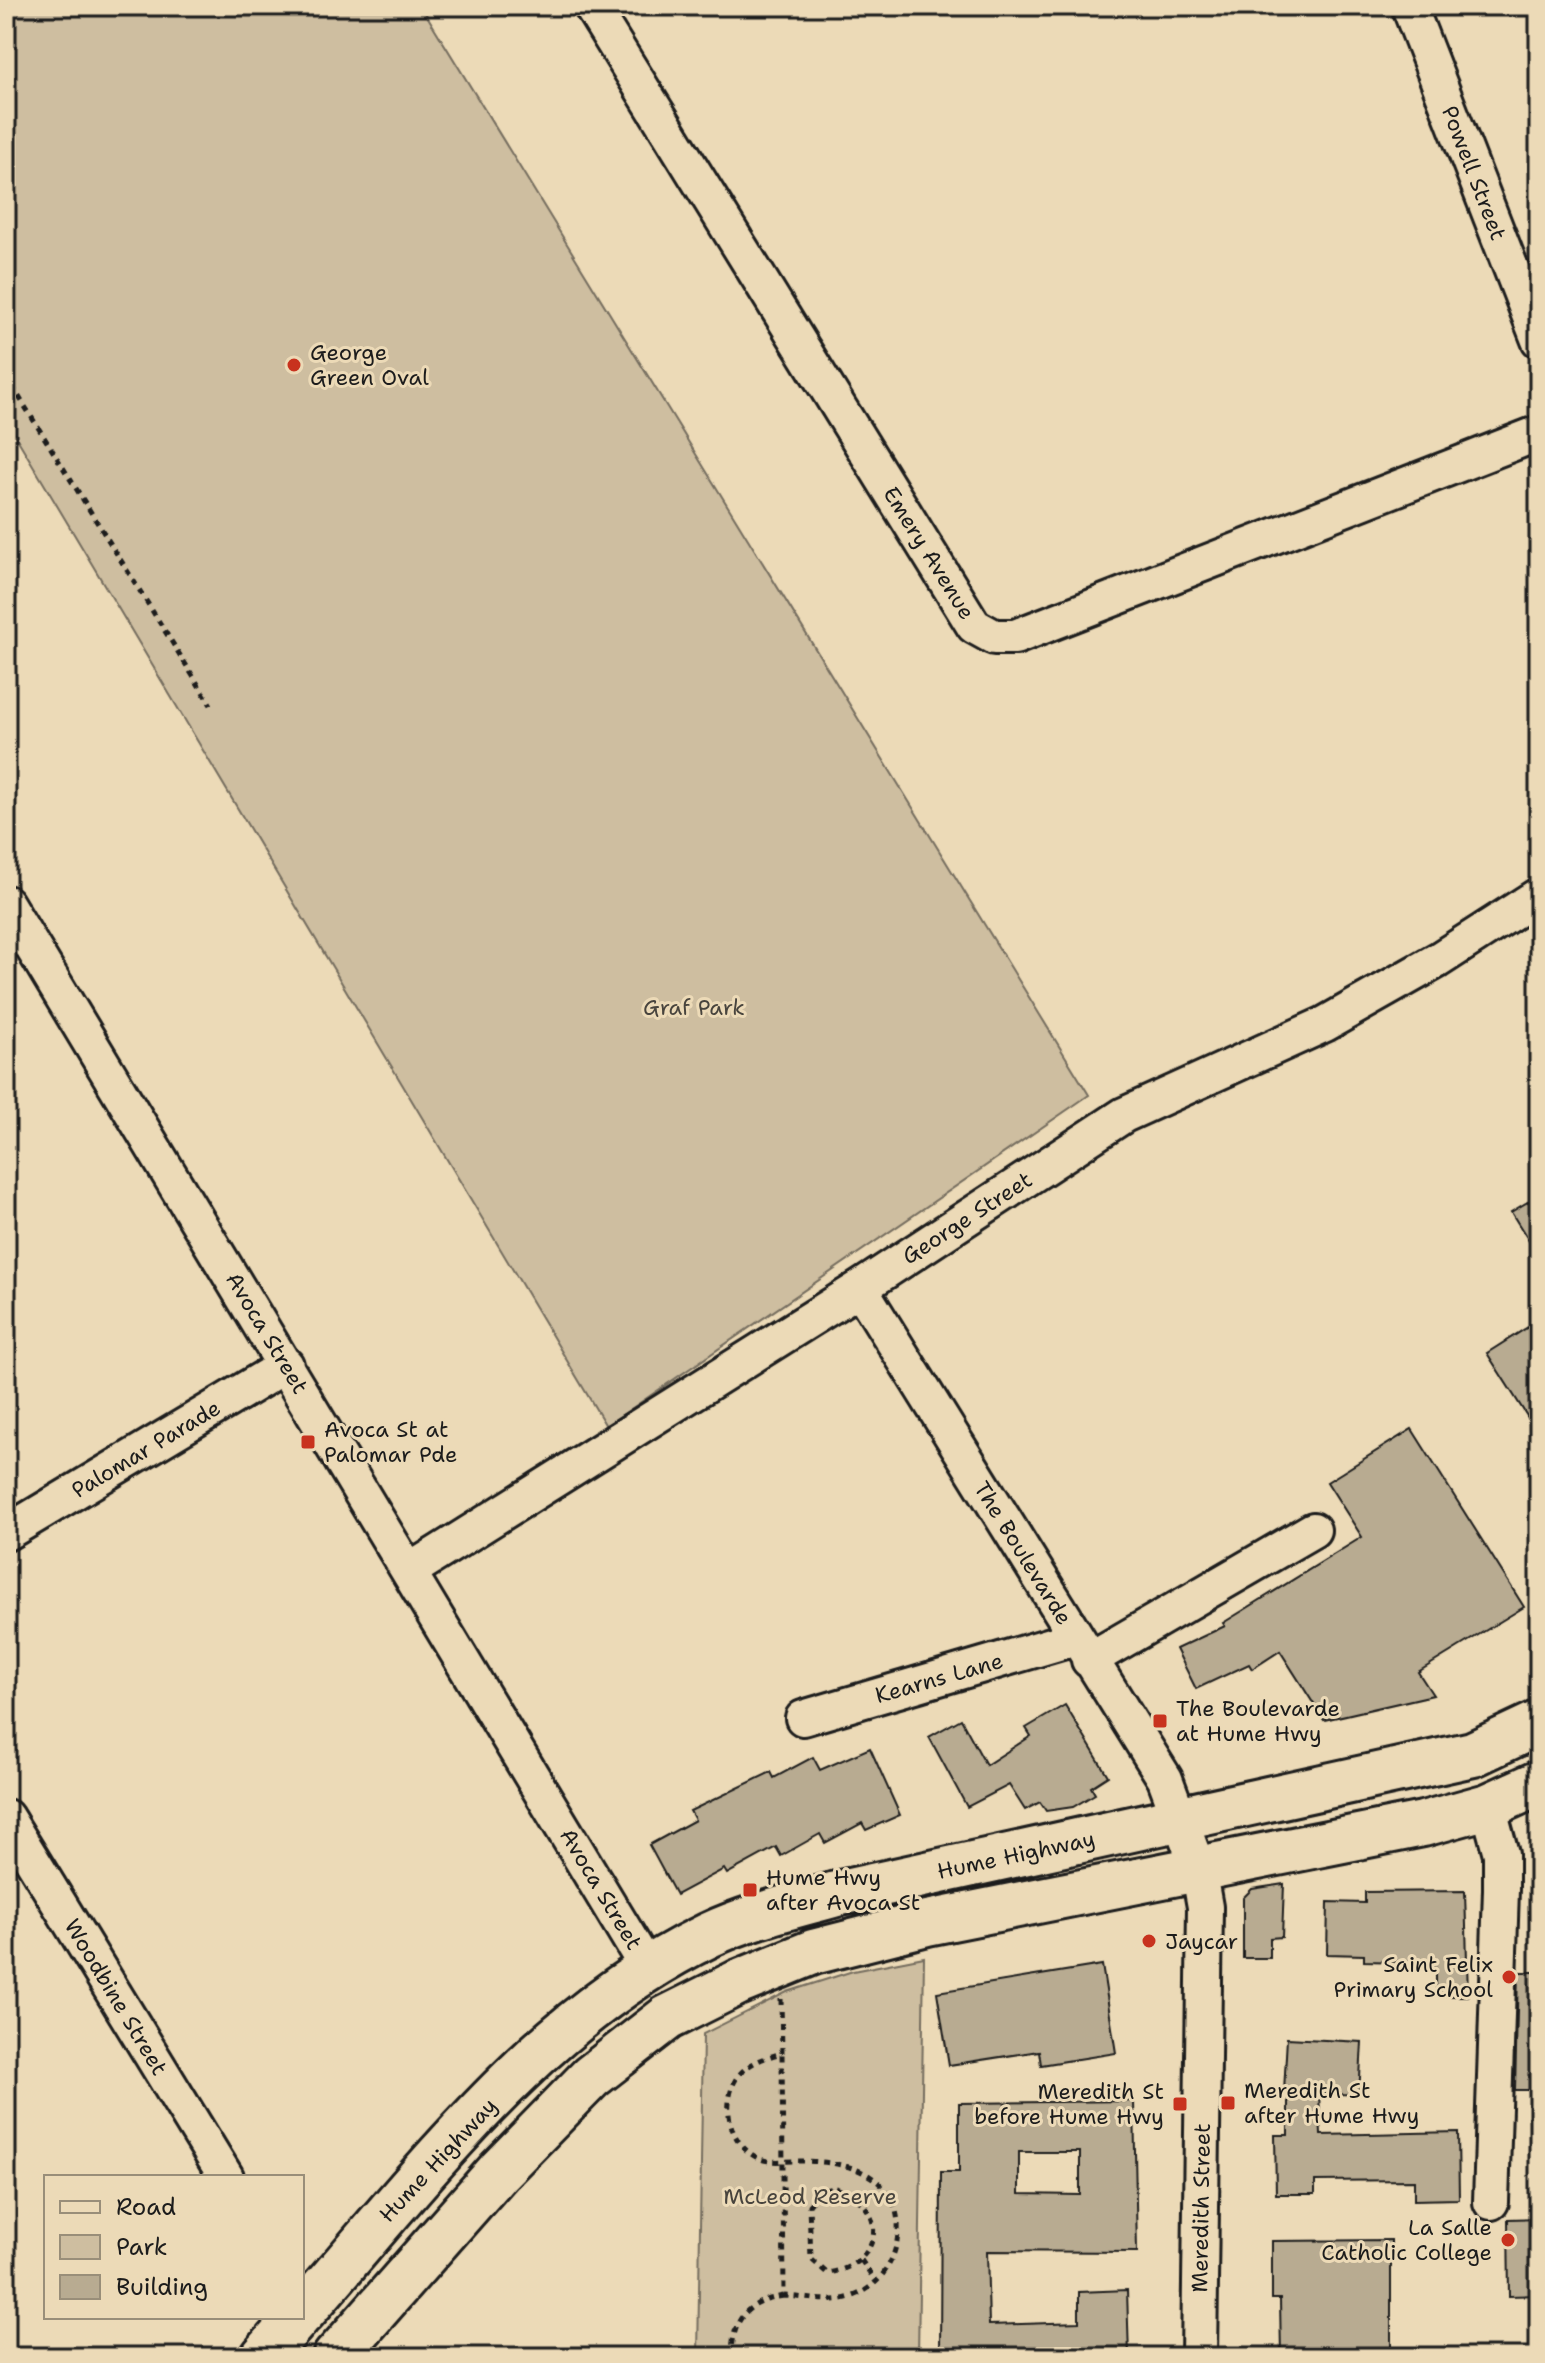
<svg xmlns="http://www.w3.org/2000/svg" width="1545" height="2363" font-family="'Shantell Sans',sans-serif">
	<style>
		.green { fill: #cebea0; stroke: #756d5e; stroke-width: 2 }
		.building { fill: #b8ab91; stroke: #1c1c1c; stroke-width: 2; fill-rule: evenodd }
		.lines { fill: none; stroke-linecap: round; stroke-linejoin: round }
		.minor-casing { stroke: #1c1c1c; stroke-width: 40 }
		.highway-casing { stroke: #1c1c1c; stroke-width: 50 }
		.path { stroke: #1c1c1c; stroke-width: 5; stroke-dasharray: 6 6; stroke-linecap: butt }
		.minor { stroke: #ecdab7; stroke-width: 34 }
		.highway { stroke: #ecdab7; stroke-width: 44 }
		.poi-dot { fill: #c8321e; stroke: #ecdab7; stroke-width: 3 }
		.labels { text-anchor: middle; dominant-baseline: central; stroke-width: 6; stroke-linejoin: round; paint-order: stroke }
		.street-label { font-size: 22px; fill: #1c1c1c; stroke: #ecdab7 }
		.poi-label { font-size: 22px; fill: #1c1c1c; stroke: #ecdab7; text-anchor: start }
		.park-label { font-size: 22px; fill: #48443d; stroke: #ecdab7 }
	</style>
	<rect width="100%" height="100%" fill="#ecdab7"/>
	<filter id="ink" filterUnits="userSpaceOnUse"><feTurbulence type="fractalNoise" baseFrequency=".0125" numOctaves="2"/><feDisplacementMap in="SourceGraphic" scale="16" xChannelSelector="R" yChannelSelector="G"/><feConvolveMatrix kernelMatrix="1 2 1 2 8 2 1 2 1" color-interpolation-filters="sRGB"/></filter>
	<g filter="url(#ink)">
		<path class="green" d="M6,6h415l668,1089 -483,331 -600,-1006z
			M924,1957l-6,400h-220l5,-323 84,-42 66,-21z"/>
		<path class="building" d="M1539,1195v62l-28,-45z
			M1539,1320v115l-52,-82z
			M1412,1429l112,178 -106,65 15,23 -109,25 -44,-69 -28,18 -3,-5 -53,25 -20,-40 49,-23 -2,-3 139,-86 -35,-55z
			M1065,1705l43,71 -17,11 4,7 -22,13 -27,4 -6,-9 -15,8 -16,-25 -42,22 -38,-70 32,-18 25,46 45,-29 -5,-8z
			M870,1748l30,67 -34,15 -4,-7 -37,20 -5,-9 -39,22 -5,-9 -49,27 -3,-5 -48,26 -27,-50 46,-25 -5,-9 81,-39 3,6 39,-21 7,13z
			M1284,1884l-2,53 -12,1v20h-27v-60l9,-9z
			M1465,1891l3,105h-32v-28l-30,1v-7l-42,-1v-6l-37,-1 1,-52 37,1v-11z
			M1102,1965l14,88 -75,12 -2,-14 -90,14 -12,-73z
			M1518,1972h21v118h-24z
			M1287,2038l75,4 -3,53 -40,-2 2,42 137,-3 1,67 -45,1v-20l-99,1v13h-39l-1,-59h13v-44h-4z
			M1134,2101l3,151 -150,-1 2,74 90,-3v-30l48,-2 2,67h-189l1,-185h18v-69zM1019,2152h61v43l-61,-1z
			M1539,2218v77l-30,1 -1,-77z
			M1391,2240v117h-110l-1,-58h-8v-58z"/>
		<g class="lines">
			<defs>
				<path id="minor" d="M591,6l383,620 20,11h21l524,-204
					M1409,6l130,334
					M6,903l643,1068
					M860,1288l305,491 33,89 7,39 -6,450
					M6,1533l280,-168
					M411,1570l449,-282 264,-173 201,-91 113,-64 101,-65
					M1089,1660l224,-130
					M803,1718l272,-80
					M1488,1806l13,48v35l-10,313
					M6,1817l220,360"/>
				<path id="highway" d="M302,2313c121,-137 238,-297 407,-378 40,-19 85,-29 127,-41l637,-140 66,-31
					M263,2357l35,-40
					M335,2357l164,-186 92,-94 76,-59 70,-35 76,-31 114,-29 496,-99 65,-18 51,-23"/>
			</defs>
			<use href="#minor" class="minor-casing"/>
			<use href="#highway" class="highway-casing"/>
			<path class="path" d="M6,376l205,329
				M781,1999l1,54c-19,5 -41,12 -49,32 -10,26 -3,59 25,73 10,5 25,3 36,3 29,0 64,2 86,23 34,32 17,95 -24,111 -24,10 -47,2 -72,1l-2,-243
				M835,2188c57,17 48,78 -8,85l-16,-14 -2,-54 15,-15z
				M861,2260l15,22
				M732,2357c0,-39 15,-55 52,-61"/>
			<use href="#minor" class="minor"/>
			<use href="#highway" class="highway"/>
		</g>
	</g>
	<g class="poi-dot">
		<circle cx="294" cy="365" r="8"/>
		<rect x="300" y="1434" width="16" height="16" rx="4"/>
		<rect x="1152" y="1713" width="16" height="16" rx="4"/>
		<rect x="742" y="1882" width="16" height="16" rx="4"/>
		<circle cx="1149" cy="1941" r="8"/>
		<circle cx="1509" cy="1977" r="8"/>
		<rect x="1220" y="2095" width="16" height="16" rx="4"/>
		<rect x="1172" y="2096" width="16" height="16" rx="4"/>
		<circle cx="1508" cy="2240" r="8"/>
	</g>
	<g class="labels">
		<g class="street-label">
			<text transform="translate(1474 173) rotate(69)">Powell Street</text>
			<text transform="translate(929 553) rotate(58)">Emery Avenue</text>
			<text transform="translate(967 1218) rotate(-33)">George Street</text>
			<text transform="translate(267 1333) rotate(59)">Avoca Street</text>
			<text transform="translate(146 1449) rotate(-31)">Palomar Parade</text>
			<text transform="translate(1023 1553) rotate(58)">The Boulevarde</text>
			<text transform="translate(939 1678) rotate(-16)">Kearns Lane</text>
			<text transform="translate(1016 1855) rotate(-12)">Hume Highway</text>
			<text transform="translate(601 1889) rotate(59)">Avoca Street</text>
			<text transform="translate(116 1997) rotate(59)">Woodbine Street</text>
			<text transform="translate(438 2160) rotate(-47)">Hume Highway</text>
			<text transform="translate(1201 2208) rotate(-89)">Meredith Street</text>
		</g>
		<g class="poi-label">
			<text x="310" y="352">George<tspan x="310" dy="25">Green Oval</tspan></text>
			<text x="324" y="1429">Avoca St at<tspan x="324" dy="25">Palomar Pde</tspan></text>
			<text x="1176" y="1708">The Boulevarde<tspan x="1176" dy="25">at Hume Hwy</tspan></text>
			<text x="766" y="1877">Hume Hwy<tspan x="766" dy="25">after Avoca St</tspan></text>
			<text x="1165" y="1941">Jaycar</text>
			<text x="1493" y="1964" text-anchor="end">Saint Felix<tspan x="1493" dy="25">Primary School</tspan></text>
			<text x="1244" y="2090">Meredith St<tspan x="1244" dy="25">after Hume Hwy</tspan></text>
			<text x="1164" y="2091" text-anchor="end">Meredith St<tspan x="1164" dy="25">before Hume Hwy</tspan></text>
			<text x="1492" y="2227" text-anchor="end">La Salle<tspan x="1492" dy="25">Catholic College</tspan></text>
		</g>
		<g class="park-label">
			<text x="694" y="1007">Graf Park</text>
			<text x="810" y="2196">McLeod Reserve</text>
		</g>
	</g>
	<rect width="1545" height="2363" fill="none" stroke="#ecdab7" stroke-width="32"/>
	<rect x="16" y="16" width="1513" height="2331" fill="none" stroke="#1c1c1c" stroke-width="3" filter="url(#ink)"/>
	<rect x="44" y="2175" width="260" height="144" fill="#ecdab7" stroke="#998e79" stroke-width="2"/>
	<rect x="60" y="2201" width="40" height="12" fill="#ecdab7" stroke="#998e79" stroke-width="2"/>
	<text x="116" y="2215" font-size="24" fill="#1c1c1c">Road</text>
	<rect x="60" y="2235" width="40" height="24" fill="#cebea0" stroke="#998e79" stroke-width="2"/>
	<text x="116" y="2255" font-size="24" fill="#1c1c1c">Park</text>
	<rect x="60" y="2275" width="40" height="24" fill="#b8ab91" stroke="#998e79" stroke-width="2"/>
	<text x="116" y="2295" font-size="24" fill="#1c1c1c">Building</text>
</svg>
